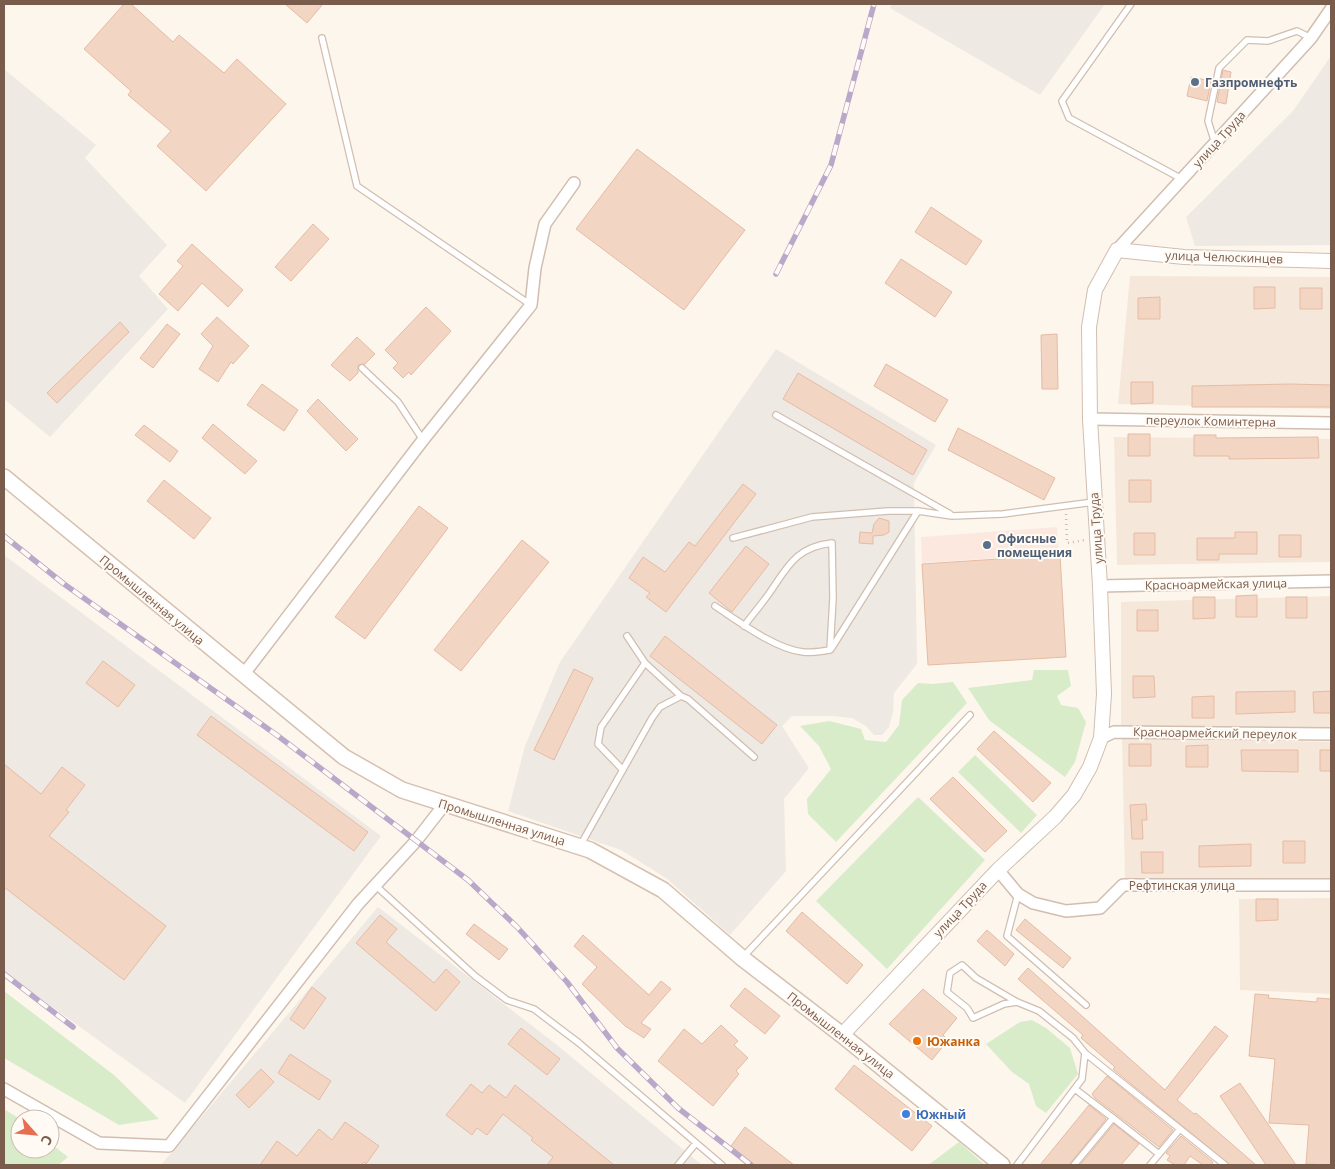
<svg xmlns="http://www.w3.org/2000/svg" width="1335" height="1169" font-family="'Open Sans',sans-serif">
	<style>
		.residential { fill: #f5e8da }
		.commercial { fill: #fde8e0 }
		.industrial { fill: #efe9e4 }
		.green { fill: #d8ecc9 }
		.building { fill: #f3d5c3; stroke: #e6bba3 }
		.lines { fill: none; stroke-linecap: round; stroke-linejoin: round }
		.service-casing { stroke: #d1beb0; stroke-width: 8 }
		.minor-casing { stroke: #d1beb0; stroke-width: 14 }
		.tertiary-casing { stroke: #d1beb0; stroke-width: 16 }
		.secondary-casing { stroke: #d6c0b0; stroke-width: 18 }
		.path { stroke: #d9b8a5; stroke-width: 2.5; stroke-dasharray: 1 4; stroke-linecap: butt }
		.service { stroke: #fff; stroke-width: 5.5 }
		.minor { stroke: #fff; stroke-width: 11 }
		.tertiary { stroke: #fff; stroke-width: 14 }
		.secondary { stroke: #fff; stroke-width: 15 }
		.rail-casing { stroke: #b9a8c9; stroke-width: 5.5 }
		.rail { stroke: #fffaf3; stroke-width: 4; stroke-dasharray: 11; stroke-linecap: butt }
		.service-dot { fill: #5c6f8a; stroke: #fffaf3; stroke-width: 2 }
		.food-dot { fill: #e8710a; stroke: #fffaf3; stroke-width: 2 }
		.shop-dot { fill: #3f7fe0; stroke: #fffaf3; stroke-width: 2 }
		.labels { text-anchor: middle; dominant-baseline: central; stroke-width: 4; stroke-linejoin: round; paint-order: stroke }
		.service-label { font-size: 12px; font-weight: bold; fill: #4e5e75; stroke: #fffaf3; text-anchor: start }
		.street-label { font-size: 12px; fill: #7a5c4d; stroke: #fffaf3 }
		.food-label { font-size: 12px; font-weight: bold; fill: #c56008; stroke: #fffaf3; text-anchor: start }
		.shop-label { font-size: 12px; font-weight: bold; fill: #366cbe; stroke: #fffaf3; text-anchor: start }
	</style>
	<rect width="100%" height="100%" fill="#fdf6ec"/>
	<path class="residential" d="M1130,276l201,1v132l-213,-5z
		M1114,437l217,2v123l-214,3z
		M1331,596v133h-210v-127z
		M1122,738l209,4v136l-206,2z
		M1331,898v96l-91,-4 -1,-91z"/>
	<path class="commercial" d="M1057,527l2,27 -137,9 -1,-26z"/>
	<path class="industrial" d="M891,4h214l-65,91 -150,-87z
		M1331,56v189l-136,1 -9,-29 107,-106z
		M4,69l92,76 -11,13 82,87 -28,31 29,33 -118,128 -46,-38z
		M776,349l160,96 -22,38 3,181 -23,29 -1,19 -4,15 -7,8h-8l-8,-9 -14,-8 -20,-2h-40l-10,10 27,42 -25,31 2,72 -56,64 -64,-57 -45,-28 -113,-39 17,-65 35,-84z
		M4,555l377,281 -196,267 -181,-131z
		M378,907l179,138 145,120h-541z"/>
	<path class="green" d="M1034,670h34l3,16 -14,10 4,9 17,3 8,14 -11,40 -10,15 -76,-57 -21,-32 64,-8z
		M953,682l14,21 -131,139 -28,-28 -1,-15 24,-30 -12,-23 -19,-20 29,-5 32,8 4,11 21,2 13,-17 3,-25 16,-17 14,1z
		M975,755l62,60 -16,18 -63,-61z
		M918,797l67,63 -98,109 -71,-68z
		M4,991l110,84 45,44 -40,6 -115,-67z
		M1032,1020l14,8 24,20 8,26 -32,39 -10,-7 -7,-22 -17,-12 -26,-28 34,-22z
		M4,1109l16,10v30h30v-6l18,14 -10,8h-54z
		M959,1142l26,23h-58l4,-2z"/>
	<path class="building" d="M124,4h7l42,38 6,-7 45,38 13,-14 49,45 -80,87 -49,-45 14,-15 -43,-36 3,-4 -47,-42z
		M285,4h38l-16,19z
		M1223,70l8,2 -5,32 -9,-2z
		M1191,77l20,4 -4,20 -20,-5z
		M637,149l108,81 -61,80 -108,-81z
		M931,207l51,34 -16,24 -51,-33z
		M313,224l16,15 -38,42 -16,-14z
		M192,244l51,46 -15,17 -26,-24 -24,28 -19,-17 24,-28 -6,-5z
		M901,259l51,33 -17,25 -50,-34z
		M1254,287h21v21l-21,1z
		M1300,288h22v21h-22z
		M1160,297v22h-22v-21z
		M426,307l25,24 -40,44 -2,-3 -6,6 -10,-10 5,-5 -13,-13z
		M217,317l32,29 -16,18 -2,-2 -13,20 -19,-13 14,-23 -12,-12z
		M120,322l9,10 -72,71 -10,-10z
		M167,324l13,10 -27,34 -13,-10z
		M1057,334l1,55h-16l-1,-54z
		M357,337l18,17 -10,10 -7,1v8l-8,8 -19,-16z
		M886,364l62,36 -13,22 -61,-36z
		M798,373l129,77 -14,25 -130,-76z
		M1131,382h22v21l-22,1z
		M262,384l36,26 -14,21 -37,-26z
		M1290,384l41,1v22h-139v-21z
		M318,399l40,40 -12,12 -39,-40z
		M213,424l44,37 -12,13 -43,-36z
		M144,425l34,26 -8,11 -35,-27z
		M958,428l97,50 -11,22 -96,-50z
		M1128,434h22v22h-22z
		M1194,435h22v3l102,-1 1,21 -90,1v-3h-35z
		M164,480l47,38 -17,21 -47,-38z
		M1129,480h22v22h-22z
		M743,484l13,10 -90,118 -20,-15 4,-4 -21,-15 14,-21 22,15 24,-30 6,4z
		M419,506l29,22 -83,111 -30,-22z
		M879,518l10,3v11l-5,3 -11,1v8l-14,-1 1,-11 12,1 2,-9z
		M1235,532h22v22h-38v6h-22v-22h38z
		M1134,533h21v22h-21z
		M1279,535h22v22h-22z
		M522,540l27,22 -88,109 -27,-21z
		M746,546l23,18 -37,48 -23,-19z
		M1060,555l6,102 -138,8 -6,-101z
		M1257,595v22h-21v-21z
		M1193,597h22v21l-22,1z
		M1286,597h21v21h-21z
		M1137,610h21v21h-21z
		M665,636l112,89 -15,19 -112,-88z
		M103,661l32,24 -17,22 -32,-24z
		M574,669l19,9 -39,82 -20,-10z
		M1133,676h21l1,21 -22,1z
		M1295,691v21l-59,2v-22z
		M1331,691v22h-17l-1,-21z
		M1214,696v22h-22v-21z
		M211,716l157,116 -14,19 -157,-116z
		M994,731l57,52 -18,19 -56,-53z
		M1129,744h22v22h-22z
		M1208,745v22h-22v-21z
		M1241,750h57v22l-56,-1z
		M1320,750h11v21h-11z
		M4,764l37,30 21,-27 23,18 -19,25 3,2 -20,24 117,90 -42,54 -120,-93z
		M953,777l54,54 -22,21 -55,-53z
		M1146,804l1,16h-5l1,19h-11l-2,-34z
		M1283,841h22v22h-22z
		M1251,844v22l-52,1v-21z
		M1141,852h22v21h-21z
		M1256,899h22v21l-22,1z
		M802,912l61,53 -16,19 -61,-53z
		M380,915l17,14 -11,13 48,41 12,-14 14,13 -24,29 -80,-68z
		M1025,919l46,39 -8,10 -47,-38z
		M474,924l34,25 -9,11 -33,-26z
		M987,930l27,24 -9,12 -28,-25z
		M583,935l66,60 12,-14 10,8 -30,34 10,6 -7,9 -19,-12 -43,-42 15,-17 -23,-21z
		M1028,968l137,122 50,-64 13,10 -51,64 17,14 2,-1 60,52h-26l-117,-96 2,-2 -34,-29 2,-3 -65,-56z
		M312,987l14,11 -22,31 -14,-10z
		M745,988l35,28 -15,18 -35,-28z
		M923,989l34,29 -14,17 5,5 -16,20 -43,-36z
		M1255,994l14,1 -1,3 49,4v-4l14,1v166l-25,-1 3,-39 -40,-2 6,-64 -26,-3z
		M721,1025l17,16 -4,4 14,13 -12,13 3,3 -26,32 -55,-45 26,-32 18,15z
		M521,1028l39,31 -13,16 -39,-31z
		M290,1054l41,27 -12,19 -41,-27z
		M854,1065l78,61 -20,25 -77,-62z
		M261,1069l13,13 -25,26 -13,-13z
		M1107,1076l66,54 -14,17 -64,-49 -3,-4z
		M1240,1083l54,79 2,3h-30l-46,-69z
		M471,1084l11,9 7,-8 17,13 9,-13 99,80h-67l6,-8 -22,-17 2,-2 -30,-24 -16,21 -10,-7 -5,7 -26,-20z
		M1089,1105l17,14 -37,46h-29z
		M345,1122l34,24 -13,18 -2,-2 -3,3h-101l17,-24 20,15 22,-27 13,11z
		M1114,1124l25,20 -18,21h-41z
		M745,1127l49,38h-47l-19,-15z
		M1181,1136l32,26 -2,3h-8l-13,-9 -6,9h-9l-8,-5 3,-4 -4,-3z"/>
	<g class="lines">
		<defs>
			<path id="service" d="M1131,4l-69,97 7,17 113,61
				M322,38l35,148 174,119
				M1215,143l-7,-22 11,-53 28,-28 21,1 29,-10 14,7
				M362,368l36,34 25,38
				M776,415l174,99
				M733,538l79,-21 76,-6h30l34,5 51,-2 91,-12
				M715,606c23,15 60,43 88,46 9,1 19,-1 27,-2l3,-52 -1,-55c-37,4 -45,25 -64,52 -7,10 -16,20 -24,31
				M831,649l87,-138
				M645,663l36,33
				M622,769l-24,-25 3,-17 44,-64 -18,-27
				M580,846l72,-128 8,-11 21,-11 7,3 66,58
				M375,885l100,91 32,24 27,9 45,34 143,122
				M1018,894l-11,42 79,69
				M743,957l227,-242
				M1017,1002l-13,2 -31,14 -6,-10 -20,-16 3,-19 12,-8 14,13 41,24 22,9 34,27 12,15 -3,26 -65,86
				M1085,1053l140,112
				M1113,1118l46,36
				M678,1165l18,-22
				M1074,1165l39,-47 -38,-29
				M1150,1165l30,-36"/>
			<path id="minor" d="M1117,250l194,-212 20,-29
				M1090,419l241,4
				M1100,586l231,-5
				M243,675l180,-235 108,-135 4,-37 10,-44 29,-41
				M1101,738l13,-6 217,2
				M998,870l20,24 15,9 33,8 34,-3 23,-23h208
				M4,1089l95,54 70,3 189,-242 58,-63 28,-36"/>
			<path id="tertiary" d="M842,1035l156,-165 57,-53 19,-22 16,-28 11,-29 3,-44 -4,-108 -10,-167 -1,-92 6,-37 22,-40 67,7 147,4"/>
			<path id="secondary" d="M4,477l340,280 58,33 188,60 73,40 79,68 100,77 160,130"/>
		</defs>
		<use href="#service" class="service-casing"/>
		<use href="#minor" class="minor-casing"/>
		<use href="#tertiary" class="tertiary-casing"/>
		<use href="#secondary" class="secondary-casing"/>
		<path class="path" d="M1066,514l1,29 19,-3"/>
		<use href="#service" class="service"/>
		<use href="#minor" class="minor"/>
		<use href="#tertiary" class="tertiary"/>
		<use href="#secondary" class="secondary"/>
		<defs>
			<path id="rail" d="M776,274l55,-109 43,-161
				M4,536l60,48 214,152 190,144 49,47 50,55 50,66 61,60 73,57
				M4,974l69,53"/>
		</defs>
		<use href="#rail" class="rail-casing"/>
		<use href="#rail" class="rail"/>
	</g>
	<g class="service-dot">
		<circle cx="1195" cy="82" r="5"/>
		<circle cx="987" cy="545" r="5"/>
	</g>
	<circle class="food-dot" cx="917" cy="1041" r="5"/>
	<circle class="shop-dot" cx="906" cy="1114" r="5"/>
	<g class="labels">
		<g class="service-label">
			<text x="1205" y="82">Газпромнефть</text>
			<text x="997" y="538">Офисные<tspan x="997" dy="14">помещения</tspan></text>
		</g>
		<g class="street-label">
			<text transform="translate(1219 139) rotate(-48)">улица Труда</text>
			<text transform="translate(1224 257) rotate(2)">улица Челюскинцев</text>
			<text transform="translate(1211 421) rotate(1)">переулок Коминтерна</text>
			<text transform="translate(1096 528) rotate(-94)">улица Труда</text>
			<text transform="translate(1216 584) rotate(-1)">Красноармейская улица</text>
			<text transform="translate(152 600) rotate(40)">Промышленная улица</text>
			<text transform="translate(1215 733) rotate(1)">Красноармейский переулок</text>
			<text transform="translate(502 822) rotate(17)">Промышленная улица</text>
			<text x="1182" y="885">Рефтинская улица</text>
			<text transform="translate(960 909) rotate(-47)">улица Труда</text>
			<text transform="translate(841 1035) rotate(38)">Промышленная улица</text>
		</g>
		<g class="food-label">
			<text x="927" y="1041">Южанка</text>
		</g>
		<g class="shop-label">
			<text x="916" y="1114">Южный</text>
		</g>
	</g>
	<rect width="1335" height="1169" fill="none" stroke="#7a5c4d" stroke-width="10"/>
	<g transform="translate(35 1134) rotate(117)"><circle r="24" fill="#fffaf3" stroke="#cabbb1"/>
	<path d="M0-4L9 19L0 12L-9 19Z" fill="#e76f51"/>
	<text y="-8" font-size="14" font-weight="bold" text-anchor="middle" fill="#7a5c4d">С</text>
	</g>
</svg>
